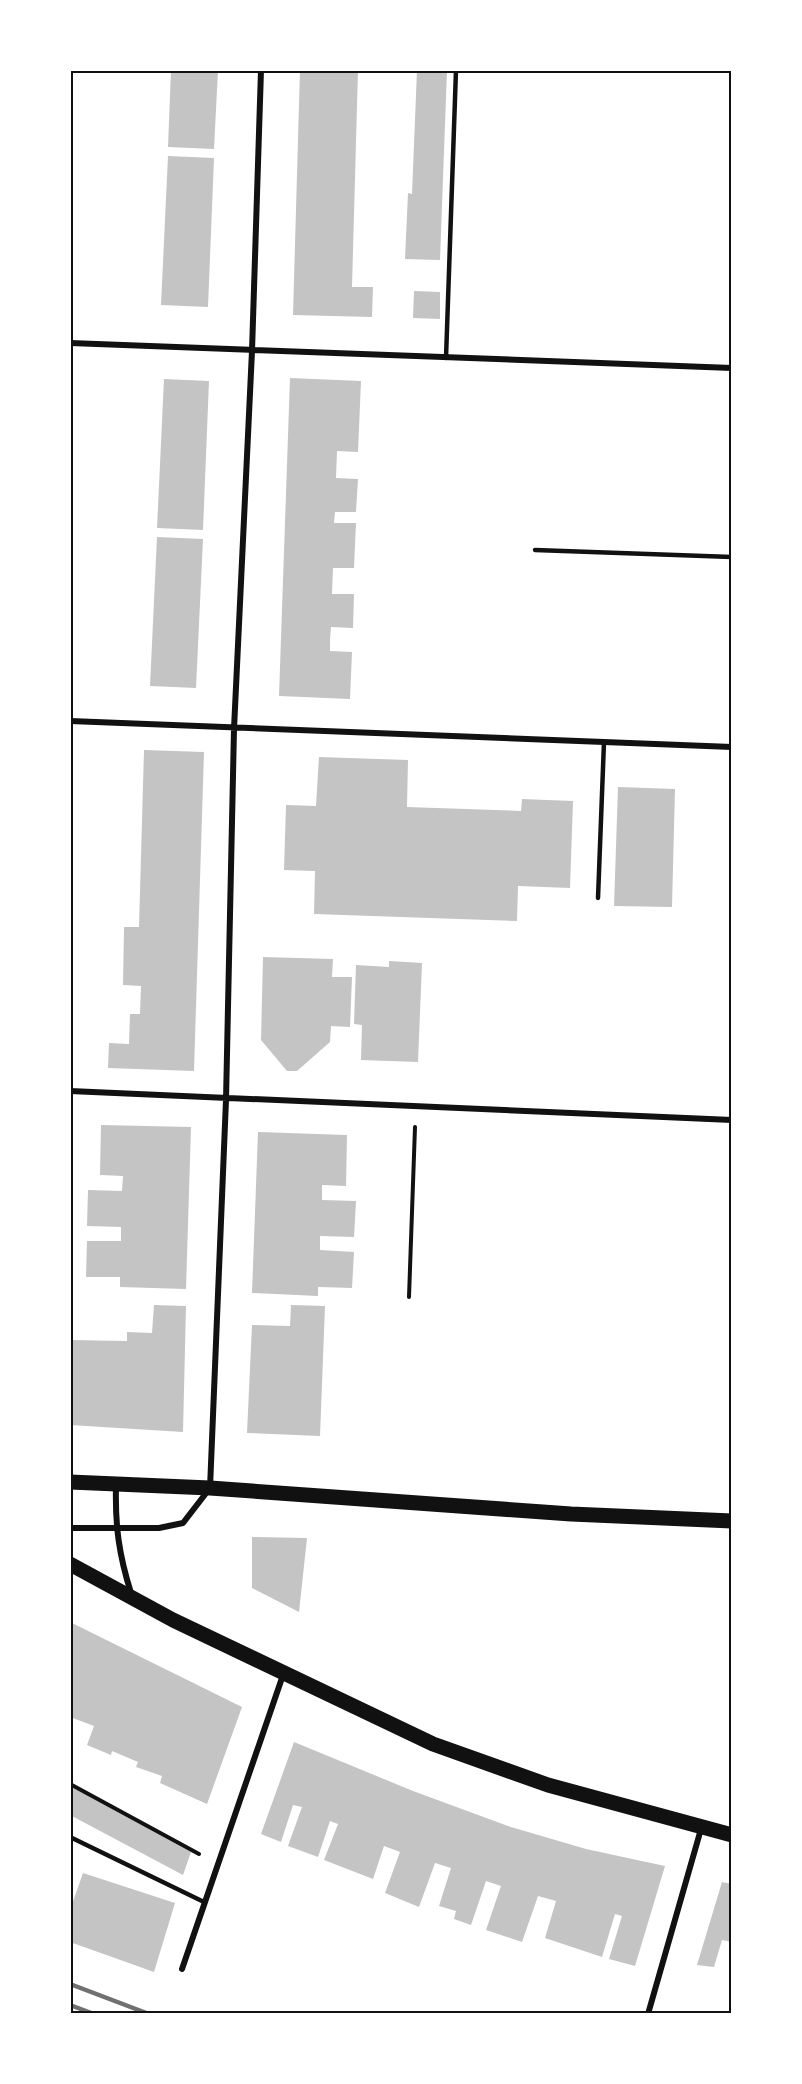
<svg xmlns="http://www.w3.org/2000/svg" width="802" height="2084" font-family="'Work Sans',sans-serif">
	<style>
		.building { fill: #c4c4c4 }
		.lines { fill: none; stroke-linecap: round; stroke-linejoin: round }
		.path { stroke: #111; stroke-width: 4 }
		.service { stroke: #111; stroke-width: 4.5 }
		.minor { stroke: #111; stroke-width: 6 }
		.primary { stroke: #111; stroke-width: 15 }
		.rail { stroke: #707070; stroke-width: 4.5 }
		.neatline { fill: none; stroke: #111; stroke-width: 2 }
	</style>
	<rect width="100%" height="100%" fill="#fff"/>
	<path class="building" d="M171,70h47l-4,79 -46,-2z
		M300,70h58l-6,217h21l-1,30 -79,-2z
		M417,70h30l-7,190 -35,-1 3,-66 4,1z
		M168,156l46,2 -6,149 -47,-2z
		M414,291l26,1v27l-27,-1z
		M290,378l71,3 -3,71 -21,-1 -1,27 22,1 -2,33h-21l-1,11h22l-2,45h-21l-1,26h22l-1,34 -22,-1 -1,12v12l22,1 -2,47 -71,-3z
		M164,379l45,2 -6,149 -46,-2z
		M157,537l46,2 -7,149 -46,-2z
		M144,750l60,2 -10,319 -86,-3 1,-25 20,1 1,-30h10l1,-28 -18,-1 1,-58h15z
		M319,757l89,3 -1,47 114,4 1,-12 51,2 -3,87 -52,-2 -1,35 -203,-7 1,-43 -31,-1 2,-65 30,1z
		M618,787l57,2 -3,118 -58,-1z
		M263,957l70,2 -1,18h20l-2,50 -19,-1 -1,16 -33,29h-10l-26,-31z
		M389,961l33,2 -4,99 -57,-2 1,-35 -8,-1 2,-59 33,2z
		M101,1125l90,2 -5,162 -66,-2v-10h-34l1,-36h34v-14l-34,-1 1,-36 34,1 1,-15 -23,-1z
		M258,1132l89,3 -1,51 -24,-1v15l34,1 -2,36 -34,-1v14l34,2 -2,36 -34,-1v9l-66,-3z
		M154,1305l32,1 -3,126 -113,-7v-85l57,1v-9l25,1z
		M291,1305l34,1 -5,130 -73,-3 5,-108 38,1z
		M252,1537l55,1 -8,74 -47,-24z
		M70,1622l172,85 -35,97 -47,-21 2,-7 -26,-9 2,-5 -26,-11 -1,4 -24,-10 7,-19 -24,-9z
		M294,1742l119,49 98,36 75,22 79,17 -30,100 -26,-7 13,-43 -7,-2 -13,43 -57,-19 11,-37 -18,-5 -16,46 -36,-12 15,-44 -15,-5 -15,44 -17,-6 2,-8 -17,-5 12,-38 -16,-5 -16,44 -34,-14 15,-41 -16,-6 -11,33 -49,-19 14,-36 -8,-3 -12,36 -30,-11 14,-39 -9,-2 -12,37 -20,-8z
		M70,1786l121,66 -8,23 -113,-60z
		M83,1873l92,30 -21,69 -84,-30v-32z
		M722,1882l10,2v58l-10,-2 -8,27 -17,-2z"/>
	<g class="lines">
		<path class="path" d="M409,1297l6,-170
			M70,1784l129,70"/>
		<path class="service" d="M446,358l10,-288
			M535,550l197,7
			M598,898l6,-156
			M70,1837l134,65"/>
		<path class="minor" d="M70,343l662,25
			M70,721l662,26
			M70,1091l662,29
			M116,1486c-1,40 3,69 15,107
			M70,1528h89l24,-5 27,-35 16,-388 8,-371 18,-378 9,-281
			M182,1969l101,-294
			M648,2014l53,-185"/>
		<path class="primary" d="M70,1482l140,6 361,26 161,7
			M70,1564l103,56 260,124 115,41 184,50"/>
		<path class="rail" d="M70,1984l79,30
			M70,2005l24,9"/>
	</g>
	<rect width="802" height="2084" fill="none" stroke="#ffffff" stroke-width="144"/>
	<rect x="72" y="72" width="658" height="1940" class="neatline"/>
</svg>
